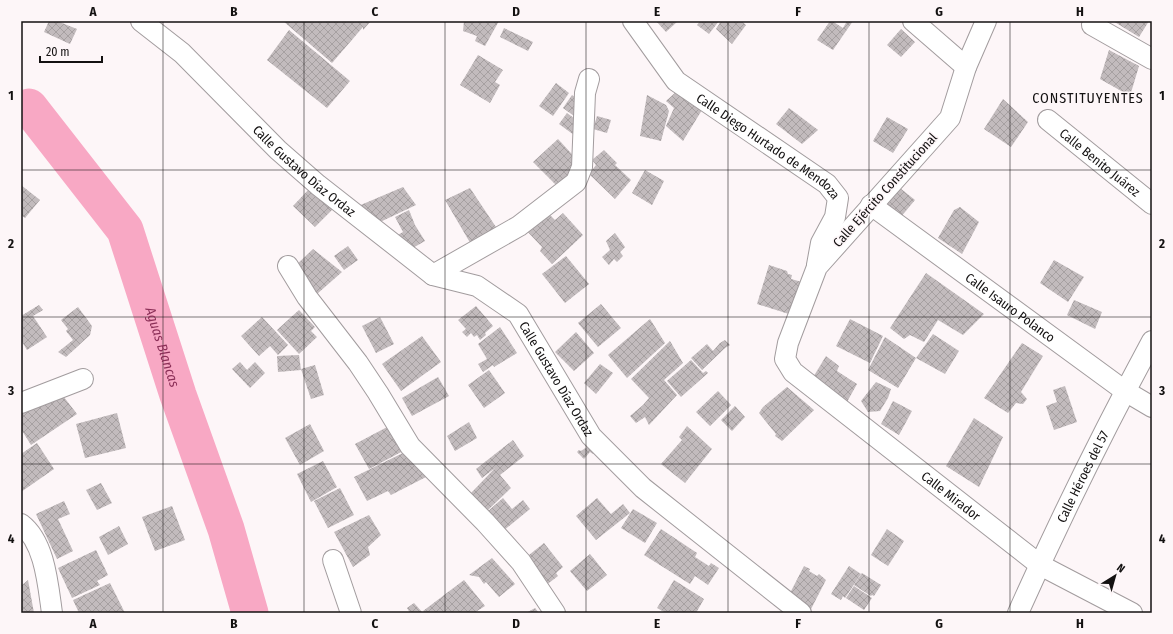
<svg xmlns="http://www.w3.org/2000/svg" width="1173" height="634" font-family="'Fira Sans Condensed',sans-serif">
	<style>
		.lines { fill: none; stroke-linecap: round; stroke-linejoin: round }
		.river { stroke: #f8a8c4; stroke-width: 37 }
		.building { fill: url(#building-cross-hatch) }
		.minor-casing { stroke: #a29c9e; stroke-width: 22 }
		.minor { stroke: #fff; stroke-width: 20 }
		.grid { fill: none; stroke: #131111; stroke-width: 1; stroke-opacity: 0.55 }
		.labels { text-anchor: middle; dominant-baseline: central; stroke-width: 3; stroke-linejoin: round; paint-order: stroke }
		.street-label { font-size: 13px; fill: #131111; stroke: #fdf6f8 }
		.neighbourhood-label { font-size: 14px; letter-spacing: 1px; fill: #131111; stroke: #fdf6f8 }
		.water-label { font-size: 14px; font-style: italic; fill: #8c3058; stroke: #fdf6f8 }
		.neatline { fill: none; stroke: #131111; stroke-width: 1.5 }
		.grid-label { font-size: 13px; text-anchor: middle; font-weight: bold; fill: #131111 }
	</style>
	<defs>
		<pattern id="building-cross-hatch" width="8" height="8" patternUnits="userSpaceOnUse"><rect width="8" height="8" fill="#c2bbbd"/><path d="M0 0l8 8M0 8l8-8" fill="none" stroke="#a6a0a1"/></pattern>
	</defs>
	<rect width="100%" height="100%" fill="#fdf6f8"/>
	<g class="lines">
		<path class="river" id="s1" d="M29,107l96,123 53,165 48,134 24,84"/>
	</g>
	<path class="building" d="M49,21h8l20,8 -7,15 -26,-12z
		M283,21h88l-8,9v-3l-31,36z
		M464,21h35l-14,25 -10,-5 2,-5 -14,-5z
		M656,21h22l-12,11z
		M700,21h19l-10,13 -12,-9z
		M721,21h20l5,4 -14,19 -16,-15z
		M830,21h2l11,7 4,-7h6l-20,29 -16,-10z
		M1113,21h36l-10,16z
		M504,28l29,14 -5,9 -28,-14z
		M901,29l14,13 -14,15 -14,-12z
		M289,30l61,51 -23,27 -60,-48z
		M1109,50l30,16 -9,30 -30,-17z
		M478,55l25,15 -8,12 5,3 -10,18 -30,-18z
		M556,83l13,10 -16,23 -14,-10z
		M677,91l25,19 -19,31 -17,-15 8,-18 -8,-7z
		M572,95l11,8 -9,13 -11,-8z
		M647,95l19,10 3,6 -8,30 -21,-5z
		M1003,99l25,23 -17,25 -27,-18z
		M789,108l29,22 -16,14 -26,-20z
		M567,113l15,11 -8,11 -15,-11z
		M597,116l14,4 -4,13 -14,-4z
		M887,117l21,12 -15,24 -20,-12z
		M558,139l24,26 -24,22 -25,-25z
		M604,150l13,13 -2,2 16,15 -16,19 -26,-25 7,-9 -4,-5z
		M645,170l19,11 -12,24 -20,-12z
		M21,185l19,15 -15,18 -4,-3z
		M403,187l13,18 -38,18 -22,-16z
		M310,188l23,21 -18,18 -22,-21z
		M470,188l28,42 -26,16 -27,-46z
		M900,188l15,12 -15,18 -14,-13z
		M960,207l19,15 -17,32 -24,-16 16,-28z
		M544,209l11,11 8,-7 20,22 -31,29 -12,-13 2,-4 -19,-20z
		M409,210l6,15 10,16 -14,8 -15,-13 7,-4 -8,-15z
		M615,233l10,14 -5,5 3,4 -6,6 -3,-3 -5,6 -7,-8 8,-7 -4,-9z
		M348,246l10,14 -14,10 -10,-14z
		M313,249l29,23 -25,22 -23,-27z
		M566,256l23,28 -24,19 -23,-29z
		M1054,260l30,17 -16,25 -28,-19z
		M769,265l18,6 1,3 4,1 -1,4 11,3 -10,33 -35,-11z
		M926,273l58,41 -21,21 -25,-15 -14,22 -14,-7 -6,4 -14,-11z
		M1074,300l28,12 -7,17 -28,-14z
		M601,304l20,24 -23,19 -20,-24z
		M39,305l4,5 -10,6 14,21 -20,13 -6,-10v-24z
		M476,306l17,20 -8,7 1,2 -6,5 -3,-5 -3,2 -3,-4 -4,4 -5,-5 4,-3 -8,-9z
		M78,307l14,19 -2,9 -24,22 -8,-5 15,-12 -7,-9 2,-2 -7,-9z
		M299,310l16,17 -4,4 6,6 -18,17 -22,-24z
		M262,317l26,28 -10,10 -8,-9 -11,10 -18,-20z
		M380,317l14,27 -18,9 -14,-27z
		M650,319l15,24 -38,35 -19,-23z
		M850,319l33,17 -13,27 -34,-17z
		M500,327l17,26 -23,14 -1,-2 -10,7 -5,-8 9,-5 -9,-15z
		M576,332l18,21 -20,18 -19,-19z
		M933,334l26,17 -14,23 -29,-16 -18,30 -30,-18 17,-33 31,21z
		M422,336l19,26 -40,29 -19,-27z
		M725,340l5,5 -5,3 -23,22 -11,-12 16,-14 6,7 7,-8z
		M670,341l13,22 -19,17 13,15 -28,30 -4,-8 -9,6 -6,-7 13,-11 6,-7 -18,-19z
		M1022,343l21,13 -22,36 6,7 -4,5 -7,-1 -8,10 -24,-15z
		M299,355l2,15 -23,2 -1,-16z
		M826,356l13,10 -2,5 20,13 -10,18 -35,-23z
		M691,360l12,13 3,-2 2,2 -27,24 -14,-16z
		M240,362l7,8 8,-8 10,11 -15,15 -18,-19z
		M600,364l13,9 -17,21 -12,-11z
		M315,365l9,30 -13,4 -10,-30z
		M489,370l16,23 -21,15 -16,-23z
		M438,377l11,19 -37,20 -10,-18z
		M876,382l15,7 -3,9 -8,13 -12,1 -7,-11z
		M1065,386l12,36 -23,8 -8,-24 11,-4 -4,-12z
		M787,387l27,23 -32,31 -7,-5 1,-2 -17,-21 4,-6z
		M718,391l13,14 -21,21 -14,-14z
		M60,392l17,22 -46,31 -10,-16v-21z
		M893,401l19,10 -13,24 -18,-11z
		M735,406l10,11 -13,14 -11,-11z
		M117,413l9,35 -41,10 -9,-34z
		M974,418l29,19 -24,50 -33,-21z
		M469,422l8,16 -22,13 -8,-15z
		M310,424l14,27 -24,14 -15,-27z
		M391,425l14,25 -36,19 -14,-25z
		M687,426l25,23 -27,34 -24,-19 21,-24 -3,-3z
		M591,439l9,9 -7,6 -3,-2 -6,7 -7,-7 2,-2 2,1 6,-4 -2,-3z
		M513,440l11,16 -24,19 11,13 -23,22 -17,-17 24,-25 -13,10 -6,-9z
		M37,443l17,26 -33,23v-38z
		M411,449l15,28 -35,18 -3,-4 -21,10 -13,-24z
		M323,461l14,26 -26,15 -14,-28z
		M101,483l11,20 -15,7 -11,-20z
		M340,488l14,27 -26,13 -14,-27z
		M503,498l9,11 11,-9 7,9 -27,22 -16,-19z
		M597,498l14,16 12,-10 7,9 -34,27 -20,-24z
		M64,501l6,13 -12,5 15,32 -16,8 -21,-45z
		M172,506l13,34 -30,11 -13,-34z
		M633,509l24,14 -12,20 -24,-15z
		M369,515l12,20 -13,12 2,8 -17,12 -19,-35z
		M119,526l9,18 -20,11 -9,-18z
		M661,529l36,24 -2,4 14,9 2,-3 8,5 -11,17 -13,-9 -5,8 -46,-29z
		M887,529l17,12 -16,25 -17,-11z
		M544,543l19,24 -7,6 2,3 -13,10 -21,-27z
		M96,550l12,25 -11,6 3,4 -28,13 -14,-30z
		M590,554l17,21 -20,16 -17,-20z
		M492,558l23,26 -16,13 -13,-15 -2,2 -5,-7 -10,-2z
		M804,566l6,3 -1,2 8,5 2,-2 7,6 -16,31 -21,-16z
		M849,566l12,8 -16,24 -2,-2 -2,4 -10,-6z
		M862,573l19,12 -7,11 -2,-1 -1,1 -17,-11z
		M28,580l6,33h-9l-4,-4v-23z
		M464,580l21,26 -11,7h-49l-2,-2z
		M674,580l30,19 -8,14h-30l-9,-5z
		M110,583l15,30h-46l-6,-13z
		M854,586l18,12 -8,12 -18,-12z
		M414,603l9,10h-13l-3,-5z
		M535,608l4,5h-13z"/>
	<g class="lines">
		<defs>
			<g id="minor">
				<path id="s2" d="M141,21l41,32 96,97 40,35 115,90 44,11 41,28 73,122 52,52 158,125"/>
				<path id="s3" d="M633,21l43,60 151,103 11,14 -3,19 -14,26 -4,22"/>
				<path d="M913,21l53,46"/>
				<path id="s4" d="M986,21l-20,46 -16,51 -133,149 -29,76 -3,16 8,13 247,193 92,48"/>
				<path d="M1092,25l60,34"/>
				<path id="s5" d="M1048,120l104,84"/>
				<path id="s6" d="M871,205l254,186 27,16"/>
				<path d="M288,266l19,31 51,66 20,30 32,53 75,76 36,40 34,51"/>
				<path d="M433,275l86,-49 57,-44 6,-15 3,-74 4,-14"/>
				<path d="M21,403l62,-24"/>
				<path d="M21,524c24,18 27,61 31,89"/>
				<path d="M333,560l18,53"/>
				<path id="s7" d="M1018,613c41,-92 86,-183 134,-272"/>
			</g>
		</defs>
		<use href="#minor" class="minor-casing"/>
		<use href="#minor" class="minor"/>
	</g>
	<path class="grid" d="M163,21v592M304,21v592M445,21v592M586,21v592M728,21v592M869,21v592M1010,21v592M21,170h1131M21,317h1131M21,464h1131"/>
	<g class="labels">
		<g class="street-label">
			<text stroke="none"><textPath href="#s3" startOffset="187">Calle Diego Hurtado de Mendoza</textPath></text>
			<text stroke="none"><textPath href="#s5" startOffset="67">Calle Benito Juárez</textPath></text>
			<text stroke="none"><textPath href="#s2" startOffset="222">Calle Gustavo Díaz Ordaz</textPath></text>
			<text transform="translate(885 190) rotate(-48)">Calle Ejército Constitucional</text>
			<text stroke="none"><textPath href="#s6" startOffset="173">Calle Isauro Polanco</textPath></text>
			<text stroke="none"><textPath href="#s2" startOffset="558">Calle Gustavo Díaz Ordaz</textPath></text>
			<text stroke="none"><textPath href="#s7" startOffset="151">Calle Héroes del 57</textPath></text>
			<text stroke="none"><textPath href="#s4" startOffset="617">Calle Mirador</textPath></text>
		</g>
		<g class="neighbourhood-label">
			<text x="1088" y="98">CONSTITUYENTES</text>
		</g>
		<g class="water-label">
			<text stroke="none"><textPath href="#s1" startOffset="279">Aguas Blancas</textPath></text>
		</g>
	</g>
	<rect width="1173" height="634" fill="none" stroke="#fdf6f8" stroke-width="44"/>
	<g transform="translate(1115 576) rotate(37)" stroke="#fdf6f8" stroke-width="3" paint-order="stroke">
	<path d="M0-3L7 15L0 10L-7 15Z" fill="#131111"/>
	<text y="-6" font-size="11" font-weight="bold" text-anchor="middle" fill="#131111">N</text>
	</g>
	<path d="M40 56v6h62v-6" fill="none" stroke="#131111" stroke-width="2"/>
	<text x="46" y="56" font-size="12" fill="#131111" stroke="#fdf6f8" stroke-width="3" paint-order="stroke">20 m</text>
	<rect x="22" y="22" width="1129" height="590" class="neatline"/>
	<g class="grid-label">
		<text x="93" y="16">A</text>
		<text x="234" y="16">B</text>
		<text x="375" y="16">C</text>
		<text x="516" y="16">D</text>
		<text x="657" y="16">E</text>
		<text x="798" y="16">F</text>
		<text x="939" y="16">G</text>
		<text x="1080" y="16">H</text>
		<text x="11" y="100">1</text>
		<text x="1162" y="100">1</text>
		<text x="11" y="248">2</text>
		<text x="1162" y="248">2</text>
		<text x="11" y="395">3</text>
		<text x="1162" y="395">3</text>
		<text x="11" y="543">4</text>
		<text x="1162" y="543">4</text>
		<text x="93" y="628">A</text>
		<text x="234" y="628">B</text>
		<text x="375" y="628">C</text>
		<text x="516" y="628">D</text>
		<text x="657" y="628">E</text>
		<text x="798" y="628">F</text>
		<text x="939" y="628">G</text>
		<text x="1080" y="628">H</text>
	</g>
</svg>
